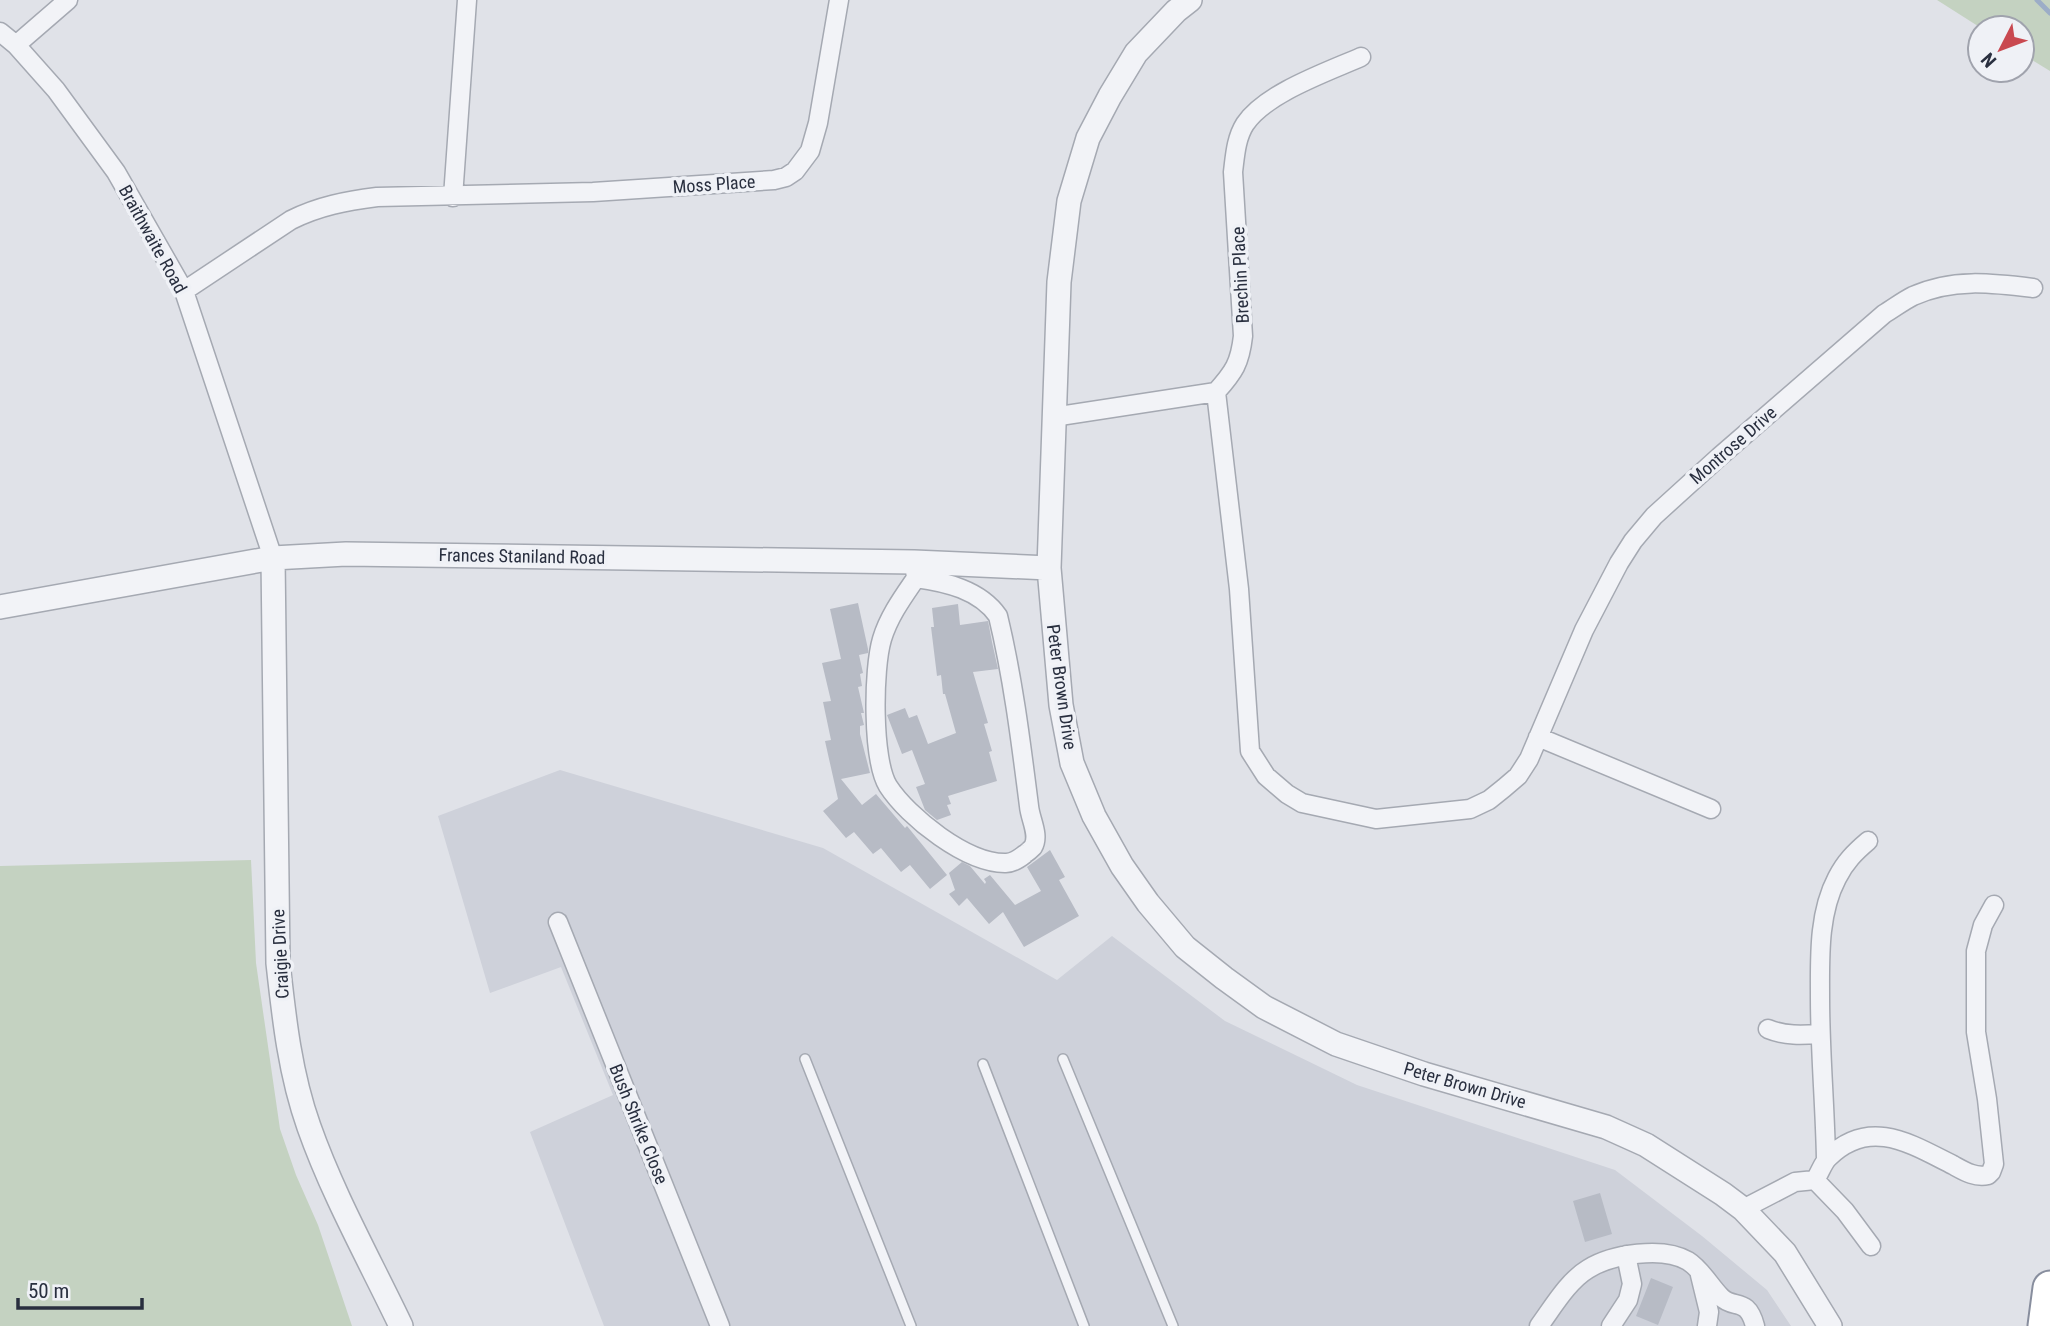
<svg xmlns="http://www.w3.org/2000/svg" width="2050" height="1326" font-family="'Roboto Condensed',sans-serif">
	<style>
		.built { fill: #ced1da }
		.green { fill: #c4d2c1 }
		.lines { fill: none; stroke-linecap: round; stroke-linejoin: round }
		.stream { stroke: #9cadc7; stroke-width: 5 }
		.building { fill: #b7bbc5 }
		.service-casing { stroke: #a5a9b2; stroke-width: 12 }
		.minor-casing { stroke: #a5a9b2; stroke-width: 21 }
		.tertiary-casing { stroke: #a5a9b2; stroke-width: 26 }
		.motorway-casing { stroke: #888e9e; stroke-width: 37 }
		.service { stroke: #f2f3f7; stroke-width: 9 }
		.minor { stroke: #f2f3f7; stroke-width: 18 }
		.tertiary { stroke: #f2f3f7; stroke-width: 23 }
		.motorway { stroke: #fff; stroke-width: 33 }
		.labels { text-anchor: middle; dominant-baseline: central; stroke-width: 7; stroke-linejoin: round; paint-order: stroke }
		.street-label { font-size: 18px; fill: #292f3f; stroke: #eff1f6 }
	</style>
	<rect width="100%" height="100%" fill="#e0e2e8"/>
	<path class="built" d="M560,770l263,78 234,132 55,-44 113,85 132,64 258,85 87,66 65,54 24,36h-1187l-74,-194 83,-37 -52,-128 -71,26 -52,-177z"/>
	<path class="green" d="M1937,0h113v71l-28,-17v-26h-41z
		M251,860l5,103 24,166 16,46 22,50 34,101h-352v-460z"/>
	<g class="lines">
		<path class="stream" d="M2037,0l13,13"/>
	</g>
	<path class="building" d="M858,603l10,46v4l-9,2 4,18 -3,1 2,12 -4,1 6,26h-3l3,12 -4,1v8l10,39 -29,6 21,26 14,-11 29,34 2,-2 40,49 -17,14 -20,-24 -9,7 -20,-24 -8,6 -19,-22 -8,6 -23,-27 15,-12 -13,-58 6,-1 -8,-38 8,-1 -9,-38 19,-4 -11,-50z
		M958,604l2,21 28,-4 4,21 6,27 -25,3 15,51 -4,1 8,27 -3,1 8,29 -49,15 3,8 -4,1 4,10 -14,5 -12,-10 -9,-23 9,-3 -13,-34 -10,4 -15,-39 18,-7 4,10 8,-3 11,29 28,-11 -11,-39h-2l-2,-19 -4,1 -6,-49h3l-2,-19z
		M1050,850l15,27 -6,3 20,36 -55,31 -21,-35 -14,12 -22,-26 -8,8 -10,-12 6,-4 -6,-17 13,-11 8,4 15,18 1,-2 -2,-3 6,-4 25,30 26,-14 -14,-24z
		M1600,1193l12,41 -27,8 -12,-41z
		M1651,1278l22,9 -15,38 -22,-9z"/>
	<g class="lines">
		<defs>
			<path id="service" d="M805,1059l106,267
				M1063,1059l110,267
				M983,1064l101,262"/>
			<path id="minor" d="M0,32l16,13 40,45 60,82 68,119 89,267
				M16,45l52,-45
				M453,197l14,-197
				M184,291l107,-71c28,-14 55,-19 86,-23l216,-5 181,-12 12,-3 9,-6 15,-20 8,-28 21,-123
				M1216,392l23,197 11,162 16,25 21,18 15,9 74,16 94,-10 19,-9 15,-12 14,-12 11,-17 55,-129 35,-67 14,-22 21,-25 65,-59 165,-143c10,-6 19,-13 29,-18 39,-18 79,-13 120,-8
				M1053,417l163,-25c18,-20 24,-29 27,-56l-10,-164c2,-16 3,-34 12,-48 21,-31 82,-52 116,-67
				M914,562l2,16c-13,19 -27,38 -34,61 -9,30 -10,121 6,147 20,31 79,78 118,77 6,0 14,-5 19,-9 1,0 7,-6 8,-7 7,-12 -3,-28 -4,-41 -8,-63 -16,-128 -31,-190 -18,-26 -52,-34 -82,-38
				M1538,737l173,72
				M558,922l162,404
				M1768,1029c17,7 34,6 52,5
				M1826,1159c-1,-54 -6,-107 -6,-161 0,-40 -2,-84 17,-120 8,-16 18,-26 31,-37
				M1815,1180c5,-7 8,-18 14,-23 41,-40 82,-13 124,8 11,6 22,13 35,10l3,-3 3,-8 -7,-65 -11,-67v-81l7,-26 11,-20
				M1743,1209l52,-27 20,-2 30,31 26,35
				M1700,1275l9,37 -2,14
				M1539,1326c14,-19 29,-45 49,-57 24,-15 75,-23 100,-8 13,8 22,25 33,36 13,13 26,-1 34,29
				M1611,1326l17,-26 4,-16 -6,-29"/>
			<path id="tertiary" d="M1190,0l-14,11 -40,42 -26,43 -22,42 -19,63 -10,81 -10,286 12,137 11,58 22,53 28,50 26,37 37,44 39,31 40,29 72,37 88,30 182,53 40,18 77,49 20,15 42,44 45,73
				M273,558l5,405c6,55 12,111 31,164 24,68 61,134 92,199
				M0,607l273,-49 73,-4 568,8 135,6"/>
			<path id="motorway" d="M2045,1326l5,-38"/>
		</defs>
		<use href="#service" class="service-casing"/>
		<use href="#minor" class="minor-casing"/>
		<use href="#tertiary" class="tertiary-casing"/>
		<use href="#motorway" class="motorway-casing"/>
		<use href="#service" class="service"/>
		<use href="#minor" class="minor"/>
		<use href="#tertiary" class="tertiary"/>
		<use href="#motorway" class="motorway"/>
	</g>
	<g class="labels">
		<g class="street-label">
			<text transform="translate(714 184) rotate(-4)">Moss Place</text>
			<text transform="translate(153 239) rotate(61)">Braithwaite Road</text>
			<text transform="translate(1240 275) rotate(-93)">Brechin Place</text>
			<text transform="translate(1733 445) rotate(-41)">Montrose Drive</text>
			<text transform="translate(522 556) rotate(1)">Frances Staniland Road</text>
			<text transform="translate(1062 687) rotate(82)">Peter Brown Drive</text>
			<text transform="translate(280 954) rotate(-93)">Craigie Drive</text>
			<text transform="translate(1465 1085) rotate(16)">Peter Brown Drive</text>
			<text transform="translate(639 1124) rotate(68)">Bush Shrike Close</text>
		</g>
	</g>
	<g transform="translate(2001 49) rotate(228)"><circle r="33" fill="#eff1f6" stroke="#a0a3ad" stroke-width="2"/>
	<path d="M0-5L12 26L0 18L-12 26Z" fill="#c94950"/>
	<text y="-10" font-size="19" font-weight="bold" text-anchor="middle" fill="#292f3f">N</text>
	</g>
	<path d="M18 1298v10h124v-10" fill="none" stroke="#292f3f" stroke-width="3.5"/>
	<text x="28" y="1298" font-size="21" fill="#292f3f" stroke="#eff1f6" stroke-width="5" paint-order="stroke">50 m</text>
</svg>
